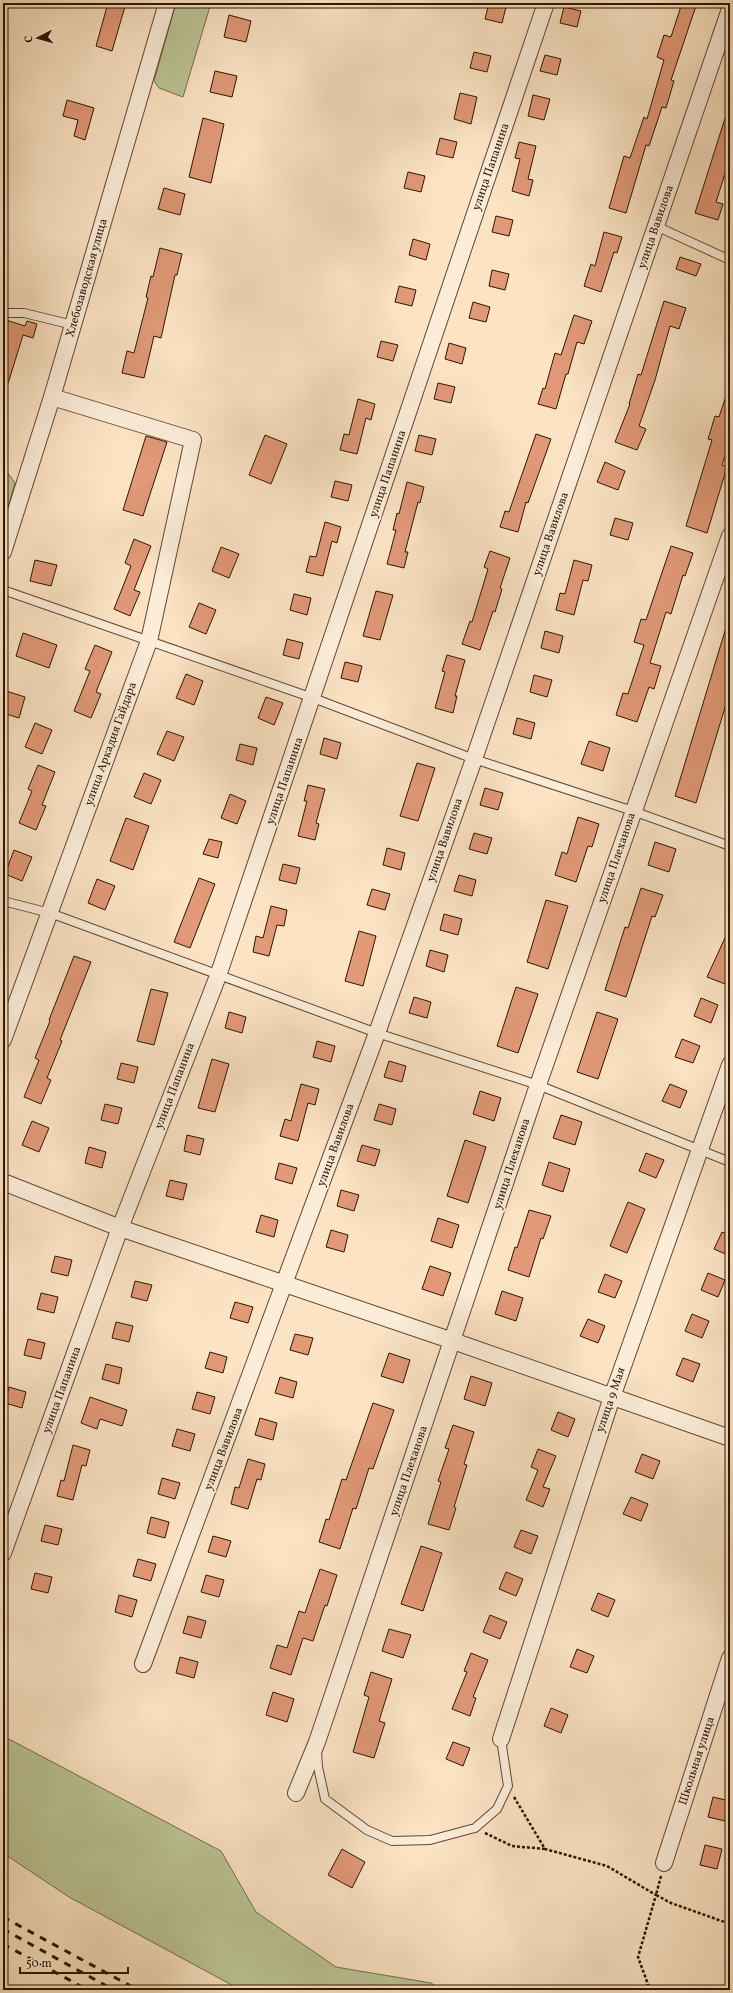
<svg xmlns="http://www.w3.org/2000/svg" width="733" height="1993" font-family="Vollkorn,serif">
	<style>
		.green { fill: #bbc496; stroke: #746c4b }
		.building { fill: #e19977; stroke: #2e1500 }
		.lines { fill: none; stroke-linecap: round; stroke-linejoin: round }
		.lane-casing { stroke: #614831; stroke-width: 10 }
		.street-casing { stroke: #614831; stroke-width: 18 }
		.path { stroke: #2e1500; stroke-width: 2.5; stroke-dasharray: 3 2; stroke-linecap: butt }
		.lane { stroke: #fcedd9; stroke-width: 8 }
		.street { stroke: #fcedd9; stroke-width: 16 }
		.rail { stroke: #2e1500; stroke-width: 3; stroke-dasharray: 7 7; stroke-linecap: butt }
		.labels { text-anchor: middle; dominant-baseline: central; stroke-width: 4; stroke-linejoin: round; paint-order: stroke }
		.street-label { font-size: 12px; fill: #2e1500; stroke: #fcedd9 }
	</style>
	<rect width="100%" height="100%" fill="#fbe3c4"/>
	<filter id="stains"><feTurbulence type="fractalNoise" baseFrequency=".005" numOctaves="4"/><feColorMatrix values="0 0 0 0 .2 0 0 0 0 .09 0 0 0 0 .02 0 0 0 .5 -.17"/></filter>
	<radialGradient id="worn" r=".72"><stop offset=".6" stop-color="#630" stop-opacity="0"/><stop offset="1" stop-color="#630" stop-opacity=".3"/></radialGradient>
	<path class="green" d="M176,3h35l-28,94 -24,-9 -5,-7z
		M3,470l5,3 7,10 -12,41z
		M3,1736l218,115 35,61 80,55 95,16 11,7h-201l-172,-93 -66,-44z"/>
	<path class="building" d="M108,3h18l-14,48 -16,-5z
		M489,3l17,4 -4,16 -17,-4z
		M682,3h15l-26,77 3,1 -8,27 -4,-1 -13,39 -3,-1 -20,68 -17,-5 15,-52 6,2 14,-41 3,2 17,-59 -7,-3 7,-22 7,2z
		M564,7l17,4 -4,16 -17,-4z
		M229,15l22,6 -5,21 -22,-5z
		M474,52l17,4 -4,16 -17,-4z
		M545,55l16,4 -4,16 -17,-4z
		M215,71l22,5 -5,21 -22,-5z
		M460,93l17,4 -6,27 -17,-5z
		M533,95l17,4 -6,21 -16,-4z
		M67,100l27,8 -9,32 -11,-4 4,-16 -15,-4z
		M727,112l3,1v45l-14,44 7,2 -5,16 -23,-7z
		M203,118l21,6 -13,59 -22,-6z
		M440,138l17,4 -4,16 -17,-4z
		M519,142l17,4 -8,33 5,1 -4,16 -17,-5 8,-32 -5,-1z
		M408,172l17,4 -4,16 -17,-4z
		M164,188l21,6 -5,21 -22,-6z
		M496,216l17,4 -4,16 -17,-4z
		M604,232l18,5 -5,16 -3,-1 -13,40 -17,-6 7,-22 4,2z
		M413,239l17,5 -4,16 -17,-5z
		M160,248l22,6 -5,21h-2l-14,63 -7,-2 -10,42 -22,-5 5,-22 7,2 14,-55 -2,-1 5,-21 2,1z
		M680,257l21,7 -5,12 -20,-7z
		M492,270l17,4 -4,16 -16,-4z
		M399,286l17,4 -4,16 -17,-4z
		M664,301l22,7 -7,21 -9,-3 -15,54 -16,46 7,3 -9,21 -22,-8 15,-38h-1l9,-30 3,1z
		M473,302l17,5 -4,15 -17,-4z
		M574,315l18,6 -8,23 -7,-2 -9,32h-2l-10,35 -18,-5 5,-16 2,1 10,-36 6,2z
		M3,319l22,7 2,-5 10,3 -4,14 -10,-3 -17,55h-3z
		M381,341l17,4 -5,16 -16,-4z
		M449,343l17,5 -4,16 -17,-5z
		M438,383l17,4 -4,16 -17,-4z
		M728,390h2v52l-8,23 5,2 -20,66 -21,-7 26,-86 -4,-1 7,-23 4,1z
		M358,399l17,5 -4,16 -5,-2 -9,36 -17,-4 4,-16 5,1z
		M536,434l15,5 -23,64 -2,-1 -8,30 -18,-5 5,-16 4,1z
		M265,435l22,9 -16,40 -22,-9z
		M419,435l17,4 -4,16 -17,-4z
		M146,436l21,6 -24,74 -20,-6z
		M605,462l20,9 -7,19 -21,-8z
		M335,481l17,4 -4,16 -17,-4z
		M407,482l17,5 -4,16 -2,-1 -13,50h3l-4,16 -17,-4 9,-34h-3l4,-17 2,1z
		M615,518l18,5 -5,17 -18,-5z
		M325,522l16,5 -4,16 -5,-2 -9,35 -17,-4 4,-16 6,1z
		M134,539l17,7 -17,44 6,2 -10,24 -16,-7 17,-43 -6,-3z
		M671,546l22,7 -8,23 -2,-1 -12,39 -5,-2 -16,51 11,3 -7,23 -5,-2 -12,35 -21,-7 7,-22 5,1 16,-49 -10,-3 7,-23 5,1z
		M221,547l18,7 -10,24 -17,-7z
		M490,551l20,7 -10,30 2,1 -7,23 -2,-1 -13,39 -18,-6 8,-23 2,1 16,-53 -4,-2z
		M35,560l22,5 -6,21 -21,-5z
		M574,560l18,5 -4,16 -5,-1 -9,35 -18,-5 4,-17 5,1z
		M376,591l17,4 -13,45 -17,-4z
		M294,594l17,4 -4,17 -17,-5z
		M199,603l17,7 -10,24 -17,-7z
		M728,621h2v70l-34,112 -21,-7z
		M545,631l18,5 -4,17 -18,-5z
		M23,633l34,12 -8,23 -33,-12z
		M287,639l16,4 -4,16 -16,-4z
		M95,645l17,7 -16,40 5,2 -10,24 -17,-7 16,-40 -5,-2z
		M447,655l18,5 -10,36h2l-4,17 -18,-5 10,-36 -3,-1z
		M345,662l17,4 -4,16 -17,-4z
		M186,674l17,7 -9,24 -18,-7z
		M534,675l18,5 -5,17 -17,-5z
		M3,690l22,7 -6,21 -16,-5z
		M266,697l17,6 -9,22 -16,-7z
		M517,718l18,5 -4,16 -18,-5z
		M35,723l17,7 -10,24 -17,-7z
		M167,731l17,6 -10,24 -17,-7z
		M324,738l17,5 -4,16 -17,-5z
		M589,741l21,7 -7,23 -22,-7z
		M240,744l17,4 -4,17 -17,-5z
		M417,763l18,5 -17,53 -18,-5z
		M38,765l17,7 -13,33 4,1 -10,24 -17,-7 13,-32 -4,-2z
		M144,773l17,7 -10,24 -17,-7z
		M308,785l17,4 -9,34 3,1 -4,16 -17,-4 9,-35h-3z
		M485,788l18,5 -5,17 -18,-5z
		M230,794l16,7 -9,23 -16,-6z
		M578,817l21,7 -7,23 -4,-1 -12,36 -21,-7 7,-23 5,2z
		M126,818l23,8 -16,44 -23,-9z
		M474,833l18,5 -5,16 -18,-5z
		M209,839l13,3 -4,16 -15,-4z
		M655,842l21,7 -7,23 -21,-7z
		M387,848l18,5 -4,17 -18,-5z
		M14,850l18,7 -10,24 -17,-7z
		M283,864l17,4 -4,16 -17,-4z
		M459,875l17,5 -4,16 -18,-5z
		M199,878l16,6 -25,64 -16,-6z
		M97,879l18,7 -10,24 -17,-7z
		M641,888l22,7 -8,22 -3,-1 -26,81 -21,-7 20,-63 3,1z
		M372,889l18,5 -5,16 -18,-5z
		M546,900l22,6 -20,63 -21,-7z
		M271,906l16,4 -3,16 -7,-1 -8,31 -16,-4 3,-16 7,2z
		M444,914l18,5 -4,16 -18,-5z
		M730,927v43l-5,14 -18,-7z
		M359,931l17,5 -13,50 -18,-5z
		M430,950l18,5 -4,17 -18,-6z
		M74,956l17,6 -31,78 2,1 -15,37 4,2 -10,24 -17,-7 15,-37 -4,-2 15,-37 -1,-1z
		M516,987l22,7 -20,59 -21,-7z
		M151,989l17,4 -14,52 -17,-4z
		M414,997l17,5 -4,16 -18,-5z
		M701,998l17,7 -7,18 -17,-7z
		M229,1012l17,5 -4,16 -17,-5z
		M597,1012l21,7 -20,60 -21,-7z
		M682,1039l18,7 -7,17 -18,-6z
		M317,1041l18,5 -4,16 -18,-5z
		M212,1059l17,5 -14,48 -17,-4z
		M389,1061l17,5 -4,16 -18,-5z
		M121,1063l17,4 -4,16 -17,-4z
		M301,1084l18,5 -4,16 -7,-2 -10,38 -18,-5 5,-17 6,2z
		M670,1084l17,7 -7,17 -18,-7z
		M480,1091l21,7 -7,23 -21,-7z
		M105,1104l17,4 -4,16 -17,-4z
		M379,1104l17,5 -4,16 -18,-5z
		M561,1115l21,7 -7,23 -22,-7z
		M32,1121l17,7 -10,24 -17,-7z
		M187,1135l17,4 -4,16 -16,-4z
		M465,1140l21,7 -18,56 -21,-7z
		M362,1145l18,5 -5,16 -18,-5z
		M89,1147l17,5 -4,16 -17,-5z
		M646,1153l18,7 -8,18 -17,-7z
		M549,1162l21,7 -7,23 -21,-7z
		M279,1163l18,5 -5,16 -17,-5z
		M170,1180l17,4 -4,16 -17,-4z
		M341,1190l18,5 -5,16 -17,-5z
		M628,1202l17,7 -18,44 -17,-7z
		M529,1210l22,6 -8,23 -2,-1 -12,39 -21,-7 7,-23 2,1z
		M261,1215l17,5 -4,17 -18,-5z
		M438,1218l21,7 -7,23 -21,-7z
		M331,1230l17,5 -4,17 -18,-5z
		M722,1232l8,3v21l-16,-7z
		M55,1256l17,4 -4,16 -17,-4z
		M430,1266l21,7 -8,23 -21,-7z
		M708,1273l17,7 -7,17 -17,-7z
		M605,1274l17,7 -7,17 -17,-6z
		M135,1281l17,4 -5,16 -16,-4z
		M502,1291l21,7 -7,23 -21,-7z
		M41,1293l17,4 -4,16 -17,-4z
		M235,1302l18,5 -5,16 -18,-5z
		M692,1314l17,7 -7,17 -17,-7z
		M588,1319l17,7 -7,17 -18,-7z
		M116,1322l17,4 -4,16 -17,-4z
		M295,1334l18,4 -5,17 -18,-5z
		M28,1339l17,4 -4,16 -17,-4z
		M210,1352l17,5 -4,16 -18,-5z
		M389,1353l21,7 -7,23 -22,-7z
		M683,1358l17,6 -7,18 -17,-7z
		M106,1364l16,4 -3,16 -17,-5z
		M471,1376l21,7 -7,23 -21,-7z
		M280,1377l17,5 -4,16 -18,-5z
		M9,1387l17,5 -4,16 -17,-5z
		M197,1392l18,5 -5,17 -18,-5z
		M90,1397l37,13 -5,16 -22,-7 -3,10 -16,-6z
		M373,1403l21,7 -21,59 -4,-1 -13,41 -3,-1 -13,41 -21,-7 7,-23 3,1 13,-41 4,1z
		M558,1412l17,7 -7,18 -17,-7z
		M260,1418l17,5 -4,17 -18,-5z
		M453,1425l21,7 -10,32 3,1 -13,42 2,1 -7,22 -21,-6 13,-42 -3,-1 11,-32 -4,-1z
		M177,1429l18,5 -5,17 -18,-5z
		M73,1445l17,5 -4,16 -4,-1 -9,35 -16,-4 4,-16 3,1z
		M538,1449l18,7 -13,31 7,2 -7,18 -17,-7 12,-30 -7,-3z
		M642,1454l18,7 -7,18 -18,-7z
		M248,1459l17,5 -4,16 -4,-1 -9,30 -17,-5 4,-17 4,1z
		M162,1478l18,5 -5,16 -17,-5z
		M631,1497l17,7 -7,17 -18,-7z
		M151,1517l18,5 -4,16 -18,-5z
		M45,1525l17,4 -4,16 -17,-4z
		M521,1530l17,6 -7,18 -17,-7z
		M213,1536l18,5 -5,16 -18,-5z
		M421,1546l21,7 -19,58 -22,-7z
		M138,1559l18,5 -5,17 -18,-5z
		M320,1569l17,6 -10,31 -2,-1 -12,36 -10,-3 -12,37 -21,-7 7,-23 10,3 12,-37 6,2z
		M506,1572l17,7 -7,17 -17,-7z
		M35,1573l17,4 -4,16 -17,-4z
		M206,1575l18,5 -5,17 -18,-5z
		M598,1593l17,7 -7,17 -17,-7z
		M119,1595l18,5 -5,17 -17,-5z
		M490,1615l17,7 -7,17 -17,-7z
		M188,1616l18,5 -5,17 -18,-5z
		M389,1629l22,6 -8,23 -21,-7z
		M577,1649l17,7 -7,17 -17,-6z
		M471,1653l17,7 -15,37 3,1 -6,18 -18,-7 15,-37 -3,-1z
		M180,1657l18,5 -4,16 -18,-5z
		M371,1672l21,7 -13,42 6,2 -11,35 -21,-6 16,-55 -5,-2z
		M273,1692l21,7 -7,23 -21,-7z
		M551,1708l17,7 -7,18 -17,-7z
		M453,1742l17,6 -7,18 -17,-7z
		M713,1797l17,4 -5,20 -17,-4z
		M705,1845l17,4 -5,20 -17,-4z
		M342,1849l23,13 -13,26 -24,-13z"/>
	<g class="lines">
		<defs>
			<path id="lane" d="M656,226l74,34
				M3,313h21l49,12
				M3,590l310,108 161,61 159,52 97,35
				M3,901l47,12 327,120 161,52 192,77
				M317,1751l1,16 7,32 42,31 25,11 38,-1 45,-12 22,-19 11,-23 -7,-47"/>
			<path id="street" d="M3,552l49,-155 115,-394
				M3,1040l146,-399 44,-201 -141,-43
				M3,1182l117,46 333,113 277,97
				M3,1553l117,-325 98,-252 328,-973
				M143,1664l234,-631 97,-274 256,-750
				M501,1739l111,-342 118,-332
				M296,1793l21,-51 221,-657 192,-549
				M664,1863l66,-205"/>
		</defs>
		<use href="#lane" class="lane-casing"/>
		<use href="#street" class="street-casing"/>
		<path class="path" d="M514,1797l31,52 62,17 49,29 -18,62 12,33
			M485,1833l27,13 33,3
			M661,1876l-5,19 15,8 59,21"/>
		<use href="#lane" class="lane"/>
		<use href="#street" class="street"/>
		<path class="rail" d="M3,1917l135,73
			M3,1929l111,61
			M3,1944l85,46"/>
	</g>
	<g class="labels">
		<g class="street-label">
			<text transform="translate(491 167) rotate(-71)">улица Папанина</text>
			<text transform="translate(656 227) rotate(-71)">улица Вавилова</text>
			<text transform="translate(87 278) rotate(-74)">Хлебозаводская улица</text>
			<text transform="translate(388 474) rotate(-71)">улица Папанина</text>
			<text transform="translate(551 534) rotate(-71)">улица Вавилова</text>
			<text transform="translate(111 744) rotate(-70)">улица Аркадия Гайдара</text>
			<text transform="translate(285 781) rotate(-71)">улица Папанина</text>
			<text transform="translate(445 840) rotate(-71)">улица Вавилова</text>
			<text transform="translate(617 858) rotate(-71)">улица Плеханова</text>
			<text transform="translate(175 1086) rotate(-69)">улица Папанина</text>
			<text transform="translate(336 1145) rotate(-70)">улица Вавилова</text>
			<text transform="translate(512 1164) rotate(-72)">улица Плеханова</text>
			<text transform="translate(62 1390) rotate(-70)">улица Папанина</text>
			<text transform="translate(611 1400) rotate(-71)">улица 9 Мая</text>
			<text transform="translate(224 1449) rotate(-69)">улица Вавилова</text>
			<text transform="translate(409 1471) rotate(-71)">улица Плеханова</text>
			<text transform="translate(697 1761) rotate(-72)">Школьная улица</text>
		</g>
	</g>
	<rect width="733" height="1993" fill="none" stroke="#fbe3c4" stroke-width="16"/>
	<rect x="4" y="4" width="725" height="1985" fill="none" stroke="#2e1500" stroke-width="2"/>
	<rect x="8" y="8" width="717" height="1977" fill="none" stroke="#2e1500"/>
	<g transform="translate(38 38) rotate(264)" stroke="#fcedd9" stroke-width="3" paint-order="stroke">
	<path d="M0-3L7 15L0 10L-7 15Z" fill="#2e1500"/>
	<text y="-6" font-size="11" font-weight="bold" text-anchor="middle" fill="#2e1500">С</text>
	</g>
	<path d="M20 1967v6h108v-6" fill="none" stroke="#2e1500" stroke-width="2"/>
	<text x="26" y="1967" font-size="12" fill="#2e1500" stroke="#fcedd9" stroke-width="3" paint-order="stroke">50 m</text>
	<rect width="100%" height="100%" filter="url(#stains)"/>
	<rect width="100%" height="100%" fill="url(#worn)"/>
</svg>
